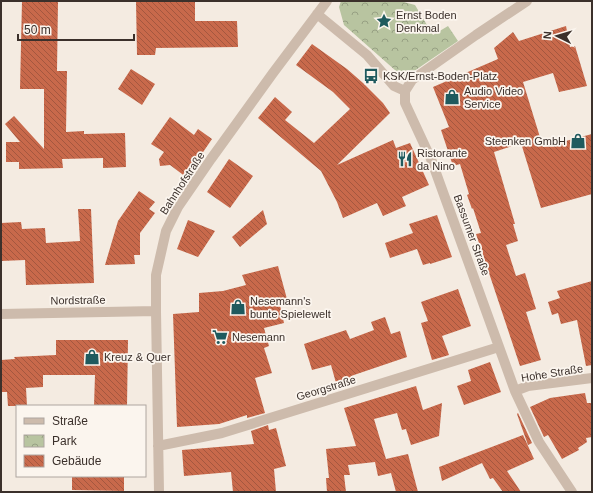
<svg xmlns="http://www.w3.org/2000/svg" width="593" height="493" font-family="Helvetica,sans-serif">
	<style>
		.park { fill: url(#park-crowns) }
		.building { fill: url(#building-back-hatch) }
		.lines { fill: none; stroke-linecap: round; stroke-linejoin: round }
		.minor { stroke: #cdbbac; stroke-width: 10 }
		.labels { text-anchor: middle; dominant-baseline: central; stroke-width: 3.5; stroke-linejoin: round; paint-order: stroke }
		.poi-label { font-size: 11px; fill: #3b302b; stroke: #fbf5ee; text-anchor: start }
		.street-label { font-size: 11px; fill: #3b302b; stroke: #fbf5ee }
	</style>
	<defs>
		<pattern id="park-crowns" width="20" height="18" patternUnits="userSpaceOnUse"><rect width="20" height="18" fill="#b8c4a0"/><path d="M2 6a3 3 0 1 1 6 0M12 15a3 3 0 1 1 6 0" fill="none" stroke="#97a083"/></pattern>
		<pattern id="building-back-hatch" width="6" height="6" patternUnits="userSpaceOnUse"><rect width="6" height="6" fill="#c8694b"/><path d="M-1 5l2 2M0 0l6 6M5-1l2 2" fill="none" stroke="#a4573f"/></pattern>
	</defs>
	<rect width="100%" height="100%" fill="#f4ebe1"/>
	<path class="park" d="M341,1h59l15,4 18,30 15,-9 10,15 -54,37 -60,-53 -5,-18z"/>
	<path class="building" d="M22,1h36l-1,70h10l-1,61 18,-1v3l41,-1 1,34 -23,1v-10l-41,1 1,9 -44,1v-7h-13v-20h14l-15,-18 9,-8 30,33v-60h-24z
		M136,1h59v20h42l1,26 -82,1 -1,7h-18z
		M566,26l4,21 5,-1 12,40 -28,6 -6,-19 -30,9 20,65 49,-13v60l-51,14 -20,-65 -27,9 21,72h-2l5,17 -12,4 10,31 9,-3 11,36 -10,3 15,48 -21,6 -44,-132 5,-1 -8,-25 -1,1 -5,-14 2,-1 -9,-30 -7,2 -12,-36 8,-3 -16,-40 65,-28 -4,-11 19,-16 6,9z
		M312,44l35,25 16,14 20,20 7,10 -53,52 56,-25 3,8 14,-5 19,42 -27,12 4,9 -23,10 -6,-13 -34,15 -6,-16 -16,-31 -63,-53 17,-21 17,15 -7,8 29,23 36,-34 -17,-17 -37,-27z
		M131,69l24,15 -13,21 -24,-16z
		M170,117l24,18 4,-6 14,10 -26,38 -16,-12 -10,1 -1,-7 5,-7 -13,-8z
		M229,159l24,17 -23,32 -23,-16z
		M139,191l16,11 -6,7 6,4 -15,20v22h-6l1,9 -30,1 13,-44z
		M78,209h13l3,74 -68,2 -1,-25 -24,1v-38l20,-1 1,7 23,-1 1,15 34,-2z
		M263,210l4,14 -27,23 -8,-10z
		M437,215l15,42 -22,7v-1l-7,2 -6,-16 -27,9 -5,-15 28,-10 -4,-9z
		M188,220l27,11 -17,26 -21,-8z
		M278,266l9,33 -8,2 5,22 -20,5 5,18 -5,2 8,25 -17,5 10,35 -18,5v-3l-28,9 -42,3 -4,-113 26,-2v-19l24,-2 23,-6 -4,-10z
		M592,281v84l-6,1 -9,-46 -16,4 -3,-11 -6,2 -4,-13 12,-4 -3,-7z
		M458,289l13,37 -29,10 7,19 -17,5 -11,-37 7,-2 -7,-19z
		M385,317l6,17 9,-3 7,26 -56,19v3l-15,4 -5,-18 -19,5 -8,-26 42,-14 4,9 24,-9 -3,-8z
		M56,340h72l-1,66h-33l1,-31h-52v12l-17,1 1,18h-19l-1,-14h-6v-32l14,-1 -1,-2 42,-2z
		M490,362l11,30 -37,13 -7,-19 14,-5 -3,-11z
		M416,386l7,24 19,-7 -3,33 -28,9 -5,-16 -4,1 -5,-17 -23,6 12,40 22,-5 10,38h-22l-5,-19 -13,3 -3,-14 -27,3 2,10h-6l2,17h-19l-1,-14h3l-3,-29 30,-3 -12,-38z
		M585,393l2,10h5v34l-6,1 1,4 -9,6 1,2 -17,9 -14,-24 -4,2 -14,-30 20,-9z
		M518,413l14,30 -4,2 -11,-31z
		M268,425l1,5 7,-2 10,38 -12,3 2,23h-43l-2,-20 -47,4 -2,-26 72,-6 -3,-13z
		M523,435l11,24 -27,12 14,21h-18l-10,-14 -3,1 -8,-16 -40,18 -3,-14z
		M72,476h52v15l-52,-1z"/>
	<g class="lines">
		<path class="minor" d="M527,1l-51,34 -64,45 -7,11v12l26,56 84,232 24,51 33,50
			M317,14l50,41 27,31 11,5
			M1,314l155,-3
			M515,391l13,-5 64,-8
			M158,446l64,-13 277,-86
			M159,492l-3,-181v-36l10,-44 12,-24 33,-48 62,-86 54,-72"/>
	</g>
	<defs>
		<symbol id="sight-bare" viewBox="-9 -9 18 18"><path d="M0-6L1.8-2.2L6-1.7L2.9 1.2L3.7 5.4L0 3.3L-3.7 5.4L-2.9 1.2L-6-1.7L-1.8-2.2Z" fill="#1f5a5e" stroke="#fbf5ee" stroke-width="2.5" paint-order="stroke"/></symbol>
		<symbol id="bus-bare" viewBox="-9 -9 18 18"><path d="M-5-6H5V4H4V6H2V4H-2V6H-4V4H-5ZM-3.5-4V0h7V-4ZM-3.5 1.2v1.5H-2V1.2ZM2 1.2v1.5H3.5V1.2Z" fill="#1f5a5e" stroke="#fbf5ee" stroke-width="2.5" paint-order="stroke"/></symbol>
		<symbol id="shop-bare" viewBox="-9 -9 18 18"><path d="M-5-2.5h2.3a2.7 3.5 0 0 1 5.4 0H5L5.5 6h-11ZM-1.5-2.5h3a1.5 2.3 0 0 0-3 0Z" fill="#1f5a5e" stroke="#fbf5ee" stroke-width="2.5" paint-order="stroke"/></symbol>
		<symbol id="restaurant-bare" viewBox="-9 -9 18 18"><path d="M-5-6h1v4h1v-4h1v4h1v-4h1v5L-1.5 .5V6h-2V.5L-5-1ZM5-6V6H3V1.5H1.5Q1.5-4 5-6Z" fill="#1f5a5e" stroke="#fbf5ee" stroke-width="2.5" paint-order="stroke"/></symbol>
		<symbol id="supermarket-bare" viewBox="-9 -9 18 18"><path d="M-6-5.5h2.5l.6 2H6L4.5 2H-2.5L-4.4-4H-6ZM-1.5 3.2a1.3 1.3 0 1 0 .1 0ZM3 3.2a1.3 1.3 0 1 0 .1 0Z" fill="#1f5a5e" stroke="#fbf5ee" stroke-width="2.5" paint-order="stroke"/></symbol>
	</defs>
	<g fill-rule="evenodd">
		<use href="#sight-bare" x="373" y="10" width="22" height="22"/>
		<use href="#bus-bare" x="360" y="65" width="22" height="22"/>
		<use href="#shop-bare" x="441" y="86" width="22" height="22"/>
		<use href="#shop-bare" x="567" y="130" width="22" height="22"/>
		<use href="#restaurant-bare" x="394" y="148" width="22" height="22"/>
		<use href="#shop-bare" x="227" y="296" width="22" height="22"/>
		<use href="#supermarket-bare" x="209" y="326" width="22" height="22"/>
		<use href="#shop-bare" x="81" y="346" width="22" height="22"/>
	</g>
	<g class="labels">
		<g class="poi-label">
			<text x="396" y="15">Ernst Boden<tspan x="396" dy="13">Denkmal</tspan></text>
			<text x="383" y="76">KSK/Ernst-Boden-Platz</text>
			<text x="464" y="91">Audio Video<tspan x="464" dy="13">Service</tspan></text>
			<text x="566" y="141" text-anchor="end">Steenken GmbH</text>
			<text x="417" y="153">Ristorante<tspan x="417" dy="13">da Nino</tspan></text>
			<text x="250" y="301">Nesemann's<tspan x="250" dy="13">bunte Spielewelt</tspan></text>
			<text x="232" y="337">Nesemann</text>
			<text x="104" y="357">Kreuz &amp; Quer</text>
		</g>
		<g class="street-label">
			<text transform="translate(182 183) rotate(-57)">Bahnhofstraße</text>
			<text transform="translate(472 235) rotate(70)">Bassumer Straße</text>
			<text transform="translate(78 300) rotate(-1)">Nordstraße</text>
			<text transform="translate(552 373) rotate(-9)">Hohe Straße</text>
			<text transform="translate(326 388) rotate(-17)">Georgstraße</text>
		</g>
	</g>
	<rect width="593" height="493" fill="none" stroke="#3b302b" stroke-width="4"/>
	<rect x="16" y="405" width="130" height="72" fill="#fbf5ee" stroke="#aea6a0"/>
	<rect x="24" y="418" width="20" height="6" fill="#cdbbac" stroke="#aea6a0"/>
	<text x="52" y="425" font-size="12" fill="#3b302b">Straße</text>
	<rect x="24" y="435" width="20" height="12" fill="url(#park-crowns)" stroke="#aea6a0"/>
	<text x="52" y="445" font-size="12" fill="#3b302b">Park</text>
	<rect x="24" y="455" width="20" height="12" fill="url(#building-back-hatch)" stroke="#aea6a0"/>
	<text x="52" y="465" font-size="12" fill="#3b302b">Gebäude</text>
	<g transform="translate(557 36) rotate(275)" stroke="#fbf5ee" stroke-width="3" paint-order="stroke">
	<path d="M0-3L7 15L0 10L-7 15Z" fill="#3b302b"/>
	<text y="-6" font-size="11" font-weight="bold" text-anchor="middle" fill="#3b302b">N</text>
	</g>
	<path d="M18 34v6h116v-6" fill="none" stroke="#3b302b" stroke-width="2"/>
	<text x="24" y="34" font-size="12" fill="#3b302b" stroke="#fbf5ee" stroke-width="3" paint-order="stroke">50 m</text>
</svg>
